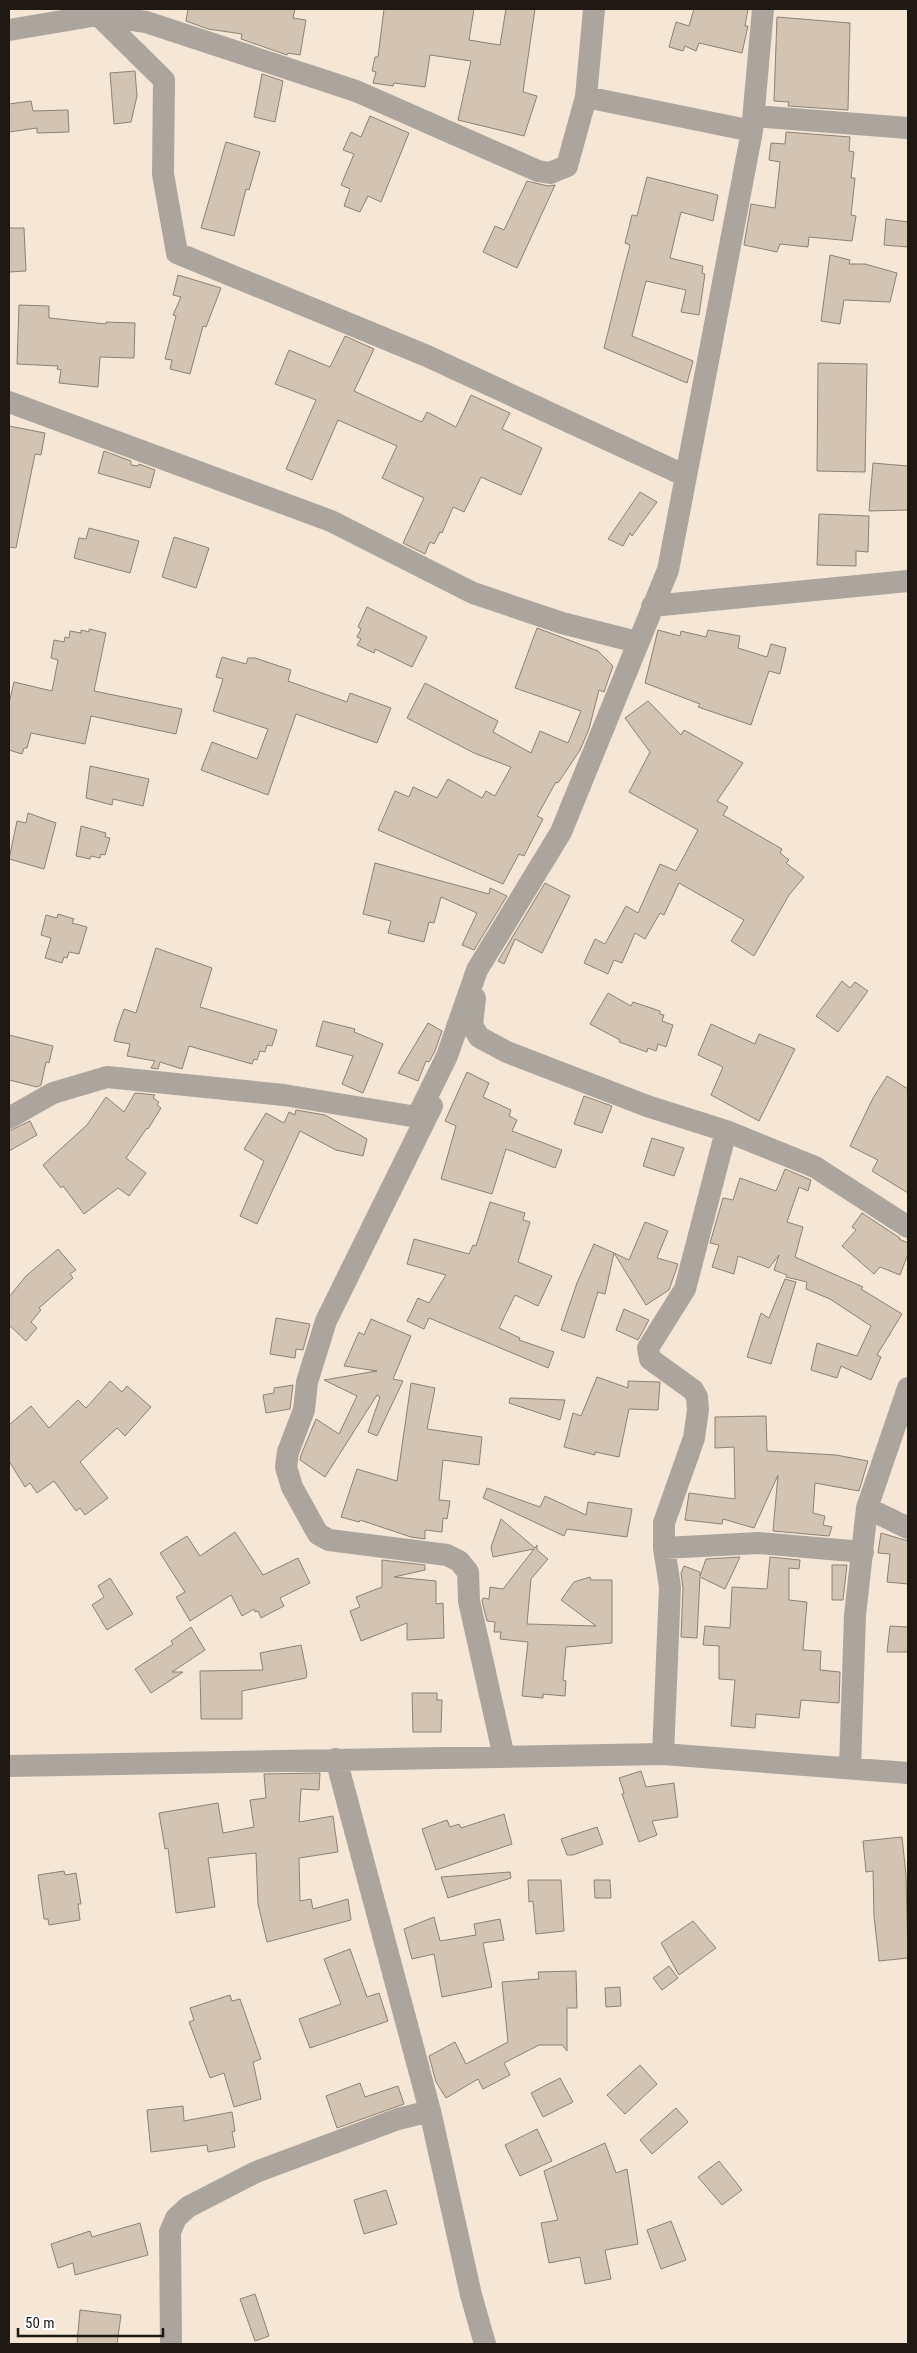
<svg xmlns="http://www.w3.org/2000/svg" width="917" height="2353" font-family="'Roboto Condensed',sans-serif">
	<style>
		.building { fill: #d2c3b3; stroke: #8f8273 }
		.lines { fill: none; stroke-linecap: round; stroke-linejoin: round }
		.minor { stroke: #aba59e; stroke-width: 22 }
	</style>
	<rect width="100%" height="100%" fill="#f5e6d5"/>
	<path class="building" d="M188,9h107l-2,9 13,2 -6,35 -12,-2 -1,2 -46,-16 1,-5 -34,-5 -22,-8z
		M384,9h90l-5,31 31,5 6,-36h29l-12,83 14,4 -13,40 -66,-16 13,-59 -41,-6 -5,32 -31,-4 -1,3 -20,-3 3,-11 -4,-1 3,-14h3z
		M694,9h54l-3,17h3l-6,27 -43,-10 -3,8 -11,-5 -2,5 -14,-4 7,-25 13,4z
		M777,17l73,6 -2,87 -60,-4 1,-4 -15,-1z
		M135,71l2,25 -6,26 -17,2 -4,-51z
		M262,74l21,7 -8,41 -21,-5z
		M31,101l2,10 35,-1 1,22 -32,1v-5l-28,4v-28z
		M370,116l39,17 -28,69 -13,-6 -8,16 -16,-6 6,-17 -9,-4 13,-31 -11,-4 8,-18 10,5z
		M786,132l64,5 -1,14 5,1 -3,26h4l-4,37 5,1 -4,25 -43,-4 -1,10 -28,-3 -3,8 -33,-7 7,-41 24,4 5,-46 -11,-2 2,-17 14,1z
		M226,142l34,10 -11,38 -3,-1 -12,47 -33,-8z
		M647,177l71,18 -5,26 -32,-9 -11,46 33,8 -1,7 3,1 -6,41 -18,-3 5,-22 -40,-9 -14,55 61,25 -6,22 -83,-35 26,-103 -5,-2 7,-28 5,1z
		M527,181l21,5 7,-1 -38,83 -34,-16 12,-26 9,4z
		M886,219l22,3v25l-24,-2z
		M9,228h15l2,43 -17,1z
		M830,255l20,5 -1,4h16l32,9 -7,29 -46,-2 -4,24 -19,-3z
		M178,275l43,13 -15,39 -3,-1 -13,48 -20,-5 2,-9 -7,-1 11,-43 -3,-1 8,-18 -8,-2z
		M19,305l30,1v12l57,6v-2l29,1 -1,35 -34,-1 -2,30 -39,-4 2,-13 -4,-1 1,-3 -41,-2z
		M345,336l29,13 -20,42 63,29 5,2 5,-10 29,15 15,-32 39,18 -8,16 40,19 -21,47 -40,-18 -17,35 -11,-5 -11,26 -2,-1 -6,12 -4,-2 -5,12 -22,-11 21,-45 -42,-20 15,-32 -59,-26 -26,60 -26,-11 30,-69 -41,-16 14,-34 41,17z
		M818,363l49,1 -2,108 -48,-1z
		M9,426l36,7 -4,22 -6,-1 -19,94 -7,-1z
		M104,451l27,10v4l7,1 1,-2 16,6 -5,18 -52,-15z
		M873,463l35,3v44l-39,1z
		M640,492l17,10 -25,34 -2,-3 -7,13 -15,-7z
		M819,514l50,2 -1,36 -12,-1v15l-39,-1z
		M89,528l50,13 -9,32 -56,-15 5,-20 7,1z
		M174,537l35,11 -13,40 -34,-11z
		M367,607l60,30 -15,30 -37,-18 -1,4 -17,-8 4,-6 -4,-2 4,-8 -3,-2z
		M537,628l61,23 15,15 -9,26 -5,-2 -10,39 -9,21 -22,33 -2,-1 -19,34 6,3 -19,37 -5,-2 -16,30 -125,-54 17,-39 14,6 4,-10 24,11 11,-19 34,19 4,-7 9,5 16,-29 -37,-14 -67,-35 18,-35 73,38 -5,11 38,21 9,-22 28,12 13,-32 -66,-23z
		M89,629l17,4 -12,58 88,18 -6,25 -85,-18 -6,28 -54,-11 -4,15h-3l-2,6 -13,-4v-47l5,-21 38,9 6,-31 -7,-2 3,-18 10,2 1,-5 4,1 1,-7 11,2v-3l8,2z
		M658,630l22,6 1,-5 25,6 2,-7 32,6 -2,12 29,9 4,-13 15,4 -6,26 -11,-3 -18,54 -53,-18 2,-3 -55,-21z
		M222,657l24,7 2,-6h7l36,12 -3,11 59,21 3,-9 41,15 -14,35 -81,-29 -28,81 -67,-25 11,-28 45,17 11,-30 -55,-18 10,-32 -7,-2z
		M648,701l33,34 3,-5 59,33 -26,38 11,6 -5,8 59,34 -2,4 9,7 -3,3 18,14 -15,18 -35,61 -23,-15 13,-21 -65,-37 -15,32 -4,-2 -15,26 -10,-6 -13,30 -8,-3 -6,14 -24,-11 11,-24 10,5 21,-38 12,7 22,-49 16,7 22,-41 -69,-38 21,-40 -25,-34z
		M90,766l59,13 -6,27 -30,-7 -1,6 -26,-7z
		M28,813l28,10 -12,46 -35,-10 8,-38 9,2z
		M81,826l25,7 -1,4 5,1 -5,17 -4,-1 -1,4 -9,-2 -1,3 -14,-3z
		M375,863l114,31 1,-6 17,8 -33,54 -12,-5 15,-32 -36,-16 -7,26 -5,-1 -5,20 -36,-9 3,-12 -28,-7z
		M545,883l25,13 -28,57 -27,-14 -11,25 -6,-3z
		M58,914l16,5 -2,4 15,4 -8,27 -10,-2 -2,6 -3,-1 -2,6 -17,-5 6,-20 -10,-3 5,-20 11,3z
		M156,948l56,20 -12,39 77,23 -5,16 -5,-1 -2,7 -5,-1 -3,9 -3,-1 -2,5 -63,-18 -7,23 -22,-7 -2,7 -7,-1 4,-7 -28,-5 3,-12 -16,-3 3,-12 7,-20 12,4z
		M842,981l8,7 5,-6 13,9 -30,41 -22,-16z
		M608,993l23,13 2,-4 27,9v3l4,1 -2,6 11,4 -7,22 -8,-3 -2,7 -8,-3 -1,4 -28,-10 1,-2 -30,-16z
		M323,1021l32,8 -1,3 29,12 -20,49 -21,-9 11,-28 -37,-10z
		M428,1023l14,8 -7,20 -6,11 -3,-1 -8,20 -20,-8z
		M711,1024l44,20 4,-10 36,15 -36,72 -48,-26 12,-28 -25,-12z
		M9,1035l44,11 -4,17 -3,-1 -5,23 -4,2 -28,-7z
		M467,1072l22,11 -6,14 28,13 -2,6 8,4 -5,11 50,19 -7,18 -49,-19 -14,45 -51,-15 15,-53 -11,-5z
		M887,1076l21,13v104l-36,-22 6,-11 -28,-14 23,-48z
		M135,1093l20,2 -2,3 6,4 -2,3 4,3 -13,21 -1,-1 -21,30 20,15 -17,23 -11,-8 -34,26 -21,-28 -2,2 -18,-23 44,-40 19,-28 18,15z
		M584,1096l28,10 -10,27 -28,-9z
		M296,1110l29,5 42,24 -4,17 -27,-6 -36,-19 -43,93 -17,-8 24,-55 -20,-12 22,-36 18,10 5,-11 6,3z
		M30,1121l7,14 -28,16v-20z
		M652,1138l32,10 -10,28 -31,-10z
		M785,1169l26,11 -3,11 -9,-4 -12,35 16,5 -8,30 68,30 -2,2 41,25 -25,41 4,2 -10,23 -30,-14 -4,12 -26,-8 6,-27 40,13 14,-30 -41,-27 -24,-10 1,-7 -21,-5 1,-2 -13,-5 5,-15 -10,13 -31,-12 -4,18 -22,-7 7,-22 -9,-2 13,-45 10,2 7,-22 36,13z
		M490,1202l35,11 -2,7 7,2 -12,40 34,14 -14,30 -23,-11 -16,33 21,10 -1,2 35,12 -6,16 -119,-50 -5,11 -17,-8 11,-23 11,5 17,-28 -39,-11 7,-25 55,15 4,-9 3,1z
		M862,1213l38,25 -1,1 9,4v11l-8,21 -20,-8 -6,7 -32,-28 14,-16 -4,-3z
		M645,1222l23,9 -11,27 21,6 -9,26 -23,15 -32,-52 15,7z
		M594,1244l20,9 -9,41 -7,-2 -14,46 -23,-8 16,-47z
		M58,1249l18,21 -6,4 3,4 -34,30 2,2 -10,12 6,6 -11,13 -17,-16v-28l17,-21z
		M785,1279l11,3 -25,82 -24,-7 14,-44 8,5z
		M624,1309l25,11 -11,20 -22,-10z
		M276,1318l34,6 -7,26 -7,-1 -1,9 -25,-4z
		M371,1319l40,17 -18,43 10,2 -26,55 -9,-4 12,-35 -3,-2 -52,82 -25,-17 1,-5 15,-36 23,15 18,-38 -33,-16 53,-9 -33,-5 15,-34 5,3z
		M597,1377l31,11v-7l32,1 -2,28 -29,-1 -10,48 -24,-5v3l-31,-8 9,-34 8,3z
		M110,1381l12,11 5,-6 24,21 -26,29 -8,-8 -37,34 28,36 -23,17 -5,-7 -4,3 -22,-30 -17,12 -7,-10 -5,4 -16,-26v-36l22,-19 18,22 29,-28 8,8z
		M411,1383l24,5 -8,41 55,8 -3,28 -36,-5 -4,40 11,1 -3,18 -4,-1 -1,14 -17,-2v9l-14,-2 -51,-17 -1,2 -18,-5 16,-48 40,12z
		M293,1385l-3,24 -24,4 -3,-18 11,-2v-5z
		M510,1398l55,2 -5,20 -51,-17z
		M766,1416l1,35 69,4 32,6 -9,30 -44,-8 -2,30 12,3 -2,9 9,2 -3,9 -56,-5 5,-56 -24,53 -31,-9 -1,5 -37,-4 4,-27 46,6 -1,-52 -19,1v-31z
		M487,1488l53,19 5,-11 41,19 2,-13 44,7 -5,28 -60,-8 -3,7 -81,-38z
		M501,1519l34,29 2,-3v5l11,9 -17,20 -4,45 69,2 -35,-26 13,-18 16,-5 1,3h21v63l-46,4 -3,33 3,1 -1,15 -22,-2v4l-21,-2 6,-54 -28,-3 1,-7h-7l1,-10 -8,-1 -5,-20 1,-3 6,1 1,-12 13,2 31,-40 -41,8 -2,-10z
		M235,1532l28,43 35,-17 12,25 -30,15 4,8 -23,12 -3,-7 -3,1 -1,-3 -12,7 -11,-21 -41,26 -14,-24 9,-5 -25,-39 27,-17 13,20z
		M881,1533l27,8v43l-21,-2 3,-28 -12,-1z
		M740,1557l-15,32 -25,-12 -3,61 -16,-1 2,-49 -2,-15 3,-7 16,6v4l6,-17z
		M770,1557l30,3 -1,9 -10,-1v32l18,2 -4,48 18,1 -1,19 20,2 -1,31 -38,-3 -2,18 -43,-4 -1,14 -24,-2 4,-46 -16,-1v-33l-16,-1 2,-19 25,2 2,-41 35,2z
		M382,1560l43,5v5l-31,7 42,4v23l7,-1 1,35 -37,2v-17l-46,18 -11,-30 10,-4 -4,-10 26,-10z
		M832,1565h15l-4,35h-11z
		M110,1578l23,36 -26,16 -15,-25 12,-8 -6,-11z
		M890,1626l18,1v25h-21z
		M191,1627l14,23 -33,22h11l-32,21 -16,-24 38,-25 -2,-3z
		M301,1645l6,29 -1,4 -64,13v28h-41l-1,-48 63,-1 -3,-17z
		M412,1693h25v7h5l-1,32h-28z
		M641,1771l5,16 28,-4 4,34 -26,4 5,14 -18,7 -17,-48 2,-1 -5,-15z
		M320,1773l-1,17 -18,-1 -2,33 34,-6 5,36 -39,6 1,43 11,-2 2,10 35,-10 3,21 -84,22 -9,-38 -2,-51 -48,5 7,49 -39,6 -8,-65 -3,1 -6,-36 59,-10 5,30 31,-6 -4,-27 16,-2 -2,-24z
		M504,1814l8,30 -76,26 -14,-41 25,-9 3,7 9,-3 2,4z
		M597,1827l6,17 -30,11h-6l-6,-16z
		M902,1837l4,38 2,83 -29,3 -5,-45 -1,-45 -7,1 -3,-31z
		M64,1871l1,4 11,-2 5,31h-3l2,16 -31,5 -1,-6h-4l-6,-44z
		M510,1872l1,6 -63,20 -7,-21z
		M528,1880h33l3,51 -28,3 -3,-33 -4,1z
		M594,1880h16l1,18h-16z
		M434,1917l6,24 36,-6 -2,-11 26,-5 4,21 -21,3 9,44 -50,10 -8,-43 -22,5 -8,-30z
		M693,1921l23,27 -37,27 -18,-32z
		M350,1949l17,48 12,-4 9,28 -78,27 -11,-29 42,-15 -17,-45z
		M669,1966l9,12 -16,12 -9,-12z
		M576,1971l1,37h-10v43l-5,-6h-23l-35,18 6,12 -27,14 -5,-10 -32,19 -10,-16 -7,-26 26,-14 11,22 42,-22 -6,-60 37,-3 -1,-7z
		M620,1987l1,19 -15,1 -1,-19z
		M230,1995l2,6 8,-2 21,60 -8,3 8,37 -27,8 -10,-34 -14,5 -21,-56 5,-2 -4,-12z
		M640,2065l17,19 -32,30 -18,-19z
		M560,2078l13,24 -30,15 -12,-24z
		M360,2083l5,14 33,-11 6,18 -67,24 -11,-32z
		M183,2106l1,15 48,-9 3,19 -3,1 3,15 -27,5 -1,-7 -56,7 -4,-42z
		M676,2108l12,14 -36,32 -12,-14z
		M537,2129l15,32 -32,15 -15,-31z
		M605,2143l11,30 11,-4 11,75 -33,6 6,29 -26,5 -5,-27 -31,6 -8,-40 17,-3 -14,-49z
		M719,2161l23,29 -20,15 -24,-28z
		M386,2190l11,34 -33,10 -10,-34z
		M671,2221l15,39 -25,9 -14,-39z
		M140,2223l8,32 -73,20 -2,-12 -15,5 -7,-24 39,-13 2,6z
		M255,2294l14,42 -14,5 -15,-42z
		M80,2310l41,5 -4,29h-40z"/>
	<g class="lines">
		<path class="minor" d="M95,9l3,6 66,65 -1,94 14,79 250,103 259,120
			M9,30l89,-15 48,7 210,69 182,80 12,2 17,-7 19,-69 8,-88
			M586,97l166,34
			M754,116l154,12
			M9,402l322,119 142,72 89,30 75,19
			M652,606l256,-25
			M475,998l-3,27 7,12 28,15 140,54 79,25 89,36 93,60
			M432,1106l-106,215 -19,61 -3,28 -16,42 -2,15 6,20 26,47 11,6 118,15 12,6 9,11 1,29 35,156
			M9,1118l44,-25 54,-16 177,18 133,22 30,-61 30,-86 84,-138 107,-262 84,-439 11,-122
			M867,1508l41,20
			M664,1548l95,-5 104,9
			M663,1754l7,-167 -6,-39v-25l30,-85 4,-28 -1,-13 -4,-7 -43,-31 -2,-11 37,-59 41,-158
			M336,1759l94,352 41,184 14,49
			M9,1766l654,-12 245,19
			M850,1768l5,-153 12,-107 41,-120
			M171,2344l-1,-112 6,-14 12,-11 68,-35 142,-53 32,-8"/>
	</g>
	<rect width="917" height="2353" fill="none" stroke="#1e1913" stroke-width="20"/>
	<path d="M18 2328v8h145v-8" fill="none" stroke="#1e1913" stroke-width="2.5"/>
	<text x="25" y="2328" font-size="15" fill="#1e1913" stroke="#ffffff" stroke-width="4" paint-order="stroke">50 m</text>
</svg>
